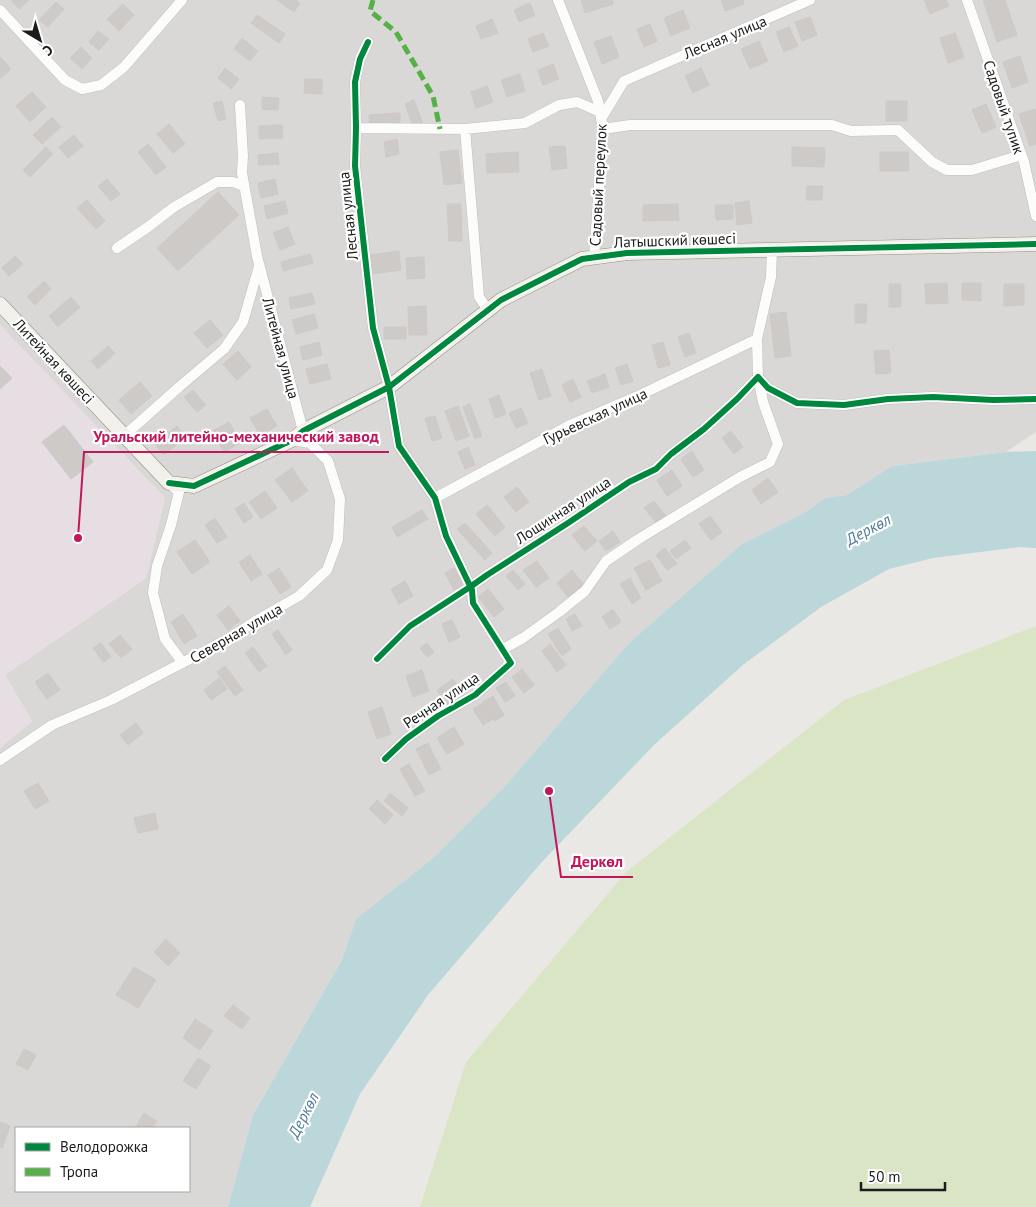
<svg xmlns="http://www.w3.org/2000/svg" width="1036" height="1207" font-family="'PT Sans',sans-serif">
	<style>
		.residential { fill: #d9d8d6; fill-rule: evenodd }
		.industrial { fill: #e7dee4 }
		.grass { fill: #dae5c6 }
		.water { fill: #bbd7da }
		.building { fill: #cdcac8; stroke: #cdc9c7 }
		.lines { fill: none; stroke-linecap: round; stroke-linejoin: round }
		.street-casing { stroke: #c0bfbd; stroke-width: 11 }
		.secondary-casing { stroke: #92917f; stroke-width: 15 }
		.street { stroke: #fcfcfb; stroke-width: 10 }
		.secondary { stroke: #f2f0ea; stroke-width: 14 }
		.quiet { stroke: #55b145; stroke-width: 5; stroke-dasharray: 10 5; stroke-linecap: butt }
		.cycleway-casing { stroke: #fff; stroke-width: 9 }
		.cycleway { stroke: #00873e; stroke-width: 6 }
		.labels { text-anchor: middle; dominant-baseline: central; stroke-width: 4.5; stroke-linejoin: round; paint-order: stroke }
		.street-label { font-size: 15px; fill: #1c1c1c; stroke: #fff }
		.water-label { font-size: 16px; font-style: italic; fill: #507b9a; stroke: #fff }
		.leader { fill: none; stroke: #c2185b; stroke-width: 2 }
		.callout-dot { fill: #c2185b; stroke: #fff; stroke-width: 2 }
		.callout-label { font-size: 16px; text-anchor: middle; font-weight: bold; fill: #c2185b; stroke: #fff; stroke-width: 4.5; stroke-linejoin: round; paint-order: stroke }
	</style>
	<rect width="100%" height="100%" fill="#eae8e5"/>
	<path class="residential" d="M0,0h1036v432l-30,20 -114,14 -45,29 -22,3 -21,15 -62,31 -113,99 -123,142 -74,74 -76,60 -14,41 -89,155 -25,92h-228v-459l32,-27 -27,-46 141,-97 19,-80 -165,-173zM16,1128h173v63h-173z"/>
	<path class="industrial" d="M0,325l165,173 -19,80 -141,97 27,46 -32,27z"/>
	<path class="grass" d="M1036,626v581h-616l46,-145 160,-190 218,-172z"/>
	<path class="water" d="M1036,451v97l-16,-1 -87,11 -44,11 -68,38 -77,57 -89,80 -114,119 -113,132 -68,99 -50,113h-82l25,-92 89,-155 14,-41 76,-60 74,-74 123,-142 113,-99 62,-31 21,-15 22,-3 45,-29 114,-14z"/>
	<path class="building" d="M11,0h18l-10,9z
		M277,0h19l4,3 -6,9z
		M581,0h31l1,4 -28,9z
		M721,0h22l1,4 -19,7z
		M924,0h22l3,6 -19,8z
		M983,0h22l12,35 -20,7z
		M56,2l8,7 -16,18 -9,-7z
		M530,3l5,12 -16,7 -5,-12z
		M123,4l11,11 -15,16 -12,-12z
		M683,10l7,18 -19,8 -7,-18z
		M257,15l28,19 -6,9 -28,-20z
		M810,17l7,18 -15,6 -7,-19z
		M492,19l6,14 -17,6 -5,-13z
		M650,24l7,17 -13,6 -7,-18z
		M789,27l9,19 -14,6 -8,-20z
		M98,31l11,8 -10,11 -10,-8z
		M543,33l6,13 -16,6 -5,-13z
		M955,33l9,24 -16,6 -8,-25z
		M611,36l8,21 -17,7 -8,-22z
		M242,38l16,13 -8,10 -16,-12z
		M759,41l9,20 -18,8 -9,-20z
		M81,47l11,11 -10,11 -12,-11z
		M1020,56l8,26 -16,6 -9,-26z
		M0,58h1l10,11 -11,10z
		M553,64l6,15 -16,6 -5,-15z
		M225,68l14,11 -8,10 -13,-11z
		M701,68l8,17 -16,8 -8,-17z
		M520,74l5,17 -18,6 -6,-17z
		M305,79h17v15l-18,-1z
		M487,86l6,16 -17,6 -5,-16z
		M32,92l14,15 -16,15 -14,-16z
		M262,97l17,1 -1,12 -16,-1z
		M414,100l9,24 -10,3 -8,-23z
		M222,101l4,18 -8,2 -5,-18z
		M886,101h21v20h-21z
		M986,104l10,23 -14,6 -10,-23z
		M1036,109v35l-6,2 -11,-32z
		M400,113v12l-30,2 -1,-12z
		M52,117l9,10 -19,17 -9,-9z
		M169,124l16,20 -12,9 -16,-19z
		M282,125l1,13 -24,1v-13z
		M74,135l9,11 -15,12 -9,-11z
		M397,139l2,15 -13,3 -2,-15z
		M148,144l18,23 -10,8 -18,-23z
		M565,146l2,22 -15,2 -3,-23z
		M46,147l7,7 -23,23 -7,-7z
		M792,147l33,1 -1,19 -32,-1z
		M458,150l4,33 -18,2 -4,-33z
		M518,152l1,20 -32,1 -1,-19z
		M880,152h28l1,19h-29z
		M278,153l1,11 -20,1 -1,-10z
		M107,179l13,15 -9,7 -13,-15z
		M275,179l3,15 -17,4 -3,-15z
		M807,186h16l-1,14h-16z
		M218,192l21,23 -61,56 -21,-23z
		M87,200l18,21 -9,8 -19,-21z
		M285,201l3,12 -21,6 -3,-13z
		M749,201l3,22 -15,2 -2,-22z
		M447,204h14l1,37h-13z
		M678,204l1,16 -36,1v-16z
		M715,205h18v14l-17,1z
		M288,227l7,17 -15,6 -7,-17z
		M399,251l2,19 -29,4 -2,-19z
		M310,254l3,9 -30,8 -2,-9z
		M15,256l8,8 -14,12 -7,-8z
		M424,257l1,21 -18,1 -1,-21z
		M44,281l7,8 -16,16 -8,-8z
		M947,283l1,20 -22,1 -1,-20z
		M962,283h19v18l-19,-1z
		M889,284h12v23h-12z
		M1004,284h20v21l-20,1z
		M312,293l3,11 -24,5 -2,-11z
		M71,297l9,10 -22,20 -9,-11z
		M855,304h12l-1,19h-11z
		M426,306l1,29h-18l-1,-28z
		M786,312l5,44 -16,2 -5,-44z
		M314,314l4,14 -22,6 -4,-14z
		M210,320l13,15 -16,13 -13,-15z
		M384,327h22v12h-22z
		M689,333l7,20 -11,4 -7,-20z
		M319,342l3,13 -19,5 -3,-13z
		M663,342l7,23 -12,3 -6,-23z
		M108,346l7,7 -17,16 -7,-8z
		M889,350l2,23 -15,1 -2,-23z
		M238,351l13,16 -14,13 -14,-16z
		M327,364l4,15 -21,5 -4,-15z
		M627,364l6,17 -12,4 -6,-17z
		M0,366l12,12 -12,11z
		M542,369l9,27 -12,4 -9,-27z
		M605,374l4,13 -17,6 -5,-12z
		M573,379l8,18 -11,5 -8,-17z
		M140,382l12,14 -21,18 -12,-14z
		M193,390l13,15 -9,7 -13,-15z
		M499,395l7,19 -11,4 -6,-19z
		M470,404l12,32 -7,3 -12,-32z
		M458,406l11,30 -13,5 -11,-30z
		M521,408l7,15 -12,5 -7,-15z
		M267,409l10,17 -17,9 -10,-17z
		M435,416l7,22 -10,3 -7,-23z
		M229,422l12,21 -17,9 -12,-21z
		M64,425l29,37 -22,17 -29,-37z
		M177,426l9,11 -22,18 -9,-11z
		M731,431l12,16 -9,7 -12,-16z
		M468,447l7,18 -10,4 -7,-17z
		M692,451l12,19 -11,7 -12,-18z
		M292,468l16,23 -16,11 -17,-22z
		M672,470l10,16 -15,10 -10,-16z
		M768,478l10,14 -17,12 -9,-14z
		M517,487l12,15 -13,10 -12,-15z
		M265,491l12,17 -16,11 -12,-17z
		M654,501l13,16 -10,7 -13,-16z
		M244,503l9,14 -9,6 -9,-14z
		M487,505l18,22 -10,9 -19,-22z
		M422,510l6,9 -31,18 -5,-10z
		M710,516l12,16 -11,8 -12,-16z
		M215,518l12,19 -10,6 -12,-18z
		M465,523l27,30 -7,7 -28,-31z
		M584,526l13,15 -12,10 -13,-16z
		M613,531l7,11 -14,9 -7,-10z
		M195,540l15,22 -18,12 -15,-22z
		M685,540l6,8 -15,11 -6,-8z
		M665,548l12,16 -10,6 -11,-15z
		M250,555l12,19 -11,7 -12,-19z
		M650,560l12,21 -16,9 -12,-22z
		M537,561l12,17 -13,9 -13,-17z
		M279,568l12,19 -11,7 -12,-19z
		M454,568l9,17 -9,5 -9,-17z
		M513,570l12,14 -7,6 -12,-14z
		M572,570l12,15 -16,12 -11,-14z
		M630,578l11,20 -9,6 -12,-20z
		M405,581l8,15 -14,8 -8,-15z
		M488,589l16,20 -10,8 -16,-20z
		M229,606l11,15 -12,9 -11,-15z
		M613,609l8,13 -11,7 -8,-12z
		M183,614l14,22 -13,8 -13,-22z
		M575,614l7,12 -10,5 -6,-12z
		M452,620l8,17 -11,5 -7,-18z
		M558,628l13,21 -9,7 -14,-22z
		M278,630l14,20 -6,5 -14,-21z
		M120,635l12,14 -11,9 -12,-14z
		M101,643l10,14 -8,5 -10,-14z
		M427,643l7,9 -7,5 -7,-9z
		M550,644l16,21 -9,7 -15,-21z
		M253,647l14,19 -8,6 -14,-19z
		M225,666l18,24 -8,6 -18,-24z
		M522,669l12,16 -10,8 -12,-16z
		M422,670l7,21 -16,6 -7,-21z
		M48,673l12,17 -13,9 -12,-17z
		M219,678l8,11 -16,11 -7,-10z
		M453,679l11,16 -16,11 -11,-16z
		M506,682l9,14 -10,6 -9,-14z
		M493,696l11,19 -9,6 -12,-19z
		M483,703l10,16 -10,6 -10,-16z
		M382,707l9,27 -14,5 -9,-27z
		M136,723l7,10 -15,12 -8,-10z
		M454,727l10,17 -17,10 -10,-16z
		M428,743l13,26 -12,6 -13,-26z
		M409,764l16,27 -10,5 -15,-27z
		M38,783l11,18 -14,8 -11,-18z
		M390,793l18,15 -6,8 -18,-15z
		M377,800l16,15 -8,9 -16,-15z
		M155,813l3,16 -20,4 -4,-15z
		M166,939l14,14 -12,13 -14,-14z
		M134,967l22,13 -18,28 -22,-13z
		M233,1005l17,13 -8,11 -18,-13z
		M195,1019l18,12 -13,19 -17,-12z
		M24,1049l12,6 -8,15 -12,-6z
		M198,1058l13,8 -15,23 -13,-8z
		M144,1113l13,8 -5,7h-17z
		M0,1122l10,4 -8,22 -2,-1z"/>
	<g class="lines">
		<defs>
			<path id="street" d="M558,0l40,101 5,28 -9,129
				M967,0l57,162 12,54
				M0,10l65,70 17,9 19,-4 23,-18 58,-67
				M368,42l-8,17 -5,23 1,46 -1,38 18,162 16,59 10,59 36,52 11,38 26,54 1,13 38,60 -36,32 -37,21 -32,23 -21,20
				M240,105l3,51 -1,17 15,83 46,175
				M601,119l23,-38 186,-81
				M356,128l109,1 60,-6 34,-18 18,-3 23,10
				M465,129l14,168 9,13
				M603,129l27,-4h202l19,6 47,-1 34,32 15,8h25l49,-15
				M117,248l31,-21 26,-20 43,-25h16l11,4
				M124,436l55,-49 45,-38 19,-27 16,-56
				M169,483l10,9 -8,33 -14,41 -4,27 12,46 18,24
				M435,498l137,-74 68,-29 117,-56
				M503,649l20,-11 36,-26 26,-21 21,-30 31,-21 103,-63 30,-15 8,-18 -15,-42 -5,-25 -1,-38 14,-62 1,-28
				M377,659l33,-33 60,-39 17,-12 81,-52 61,-41 27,-13 15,-15 33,-25 33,-30 21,-22 10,11 29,15 47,2 44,-6 45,-2 60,3 43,-1
				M0,760l52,-35 59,-25 119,-62 27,-18 42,-24 28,-26 11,-30 2,-41 -12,-38 -18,-18 -18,-3"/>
			<path id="secondary" d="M0,304l169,179 25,3 98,-46 11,-9 86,-44 112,-87 81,-41 45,-6 409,-9"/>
		</defs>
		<use href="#street" class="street-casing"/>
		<use href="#secondary" class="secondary-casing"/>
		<use href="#street" class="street"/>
		<use href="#secondary" class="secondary"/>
		<path class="quiet" d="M373,0l-3,11 26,21 37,64 7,33"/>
		<defs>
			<path id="cycleway" d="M368,42l-8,17 -5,23 1,46 -1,38 18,162 16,59 10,59 36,52 11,38 26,54 1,13 38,60 -36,32 -37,21 -32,23 -21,20
				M169,483l25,3 98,-46 11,-9 86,-44 112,-87 81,-41 45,-6 409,-9
				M377,659l33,-33 60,-39 17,-12 81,-52 61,-41 27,-13 15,-15 33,-25 33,-30 21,-22 10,11 29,15 47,2 44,-6 45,-2 60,3 43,-1"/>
		</defs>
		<use href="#cycleway" class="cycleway-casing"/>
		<use href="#cycleway" class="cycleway"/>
	</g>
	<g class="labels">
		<g class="street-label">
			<text transform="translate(725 37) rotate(-23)">Лесная улица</text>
			<text transform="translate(1004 107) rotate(71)">Садовый тупик</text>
			<text transform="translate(598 185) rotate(-87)">Садовый переулок</text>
			<text transform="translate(348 216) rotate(-96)">Лесная улица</text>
			<text transform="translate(675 240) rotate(-2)">Латышский көшесі</text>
			<text transform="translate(281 348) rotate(75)">Литейная улица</text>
			<text transform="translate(54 361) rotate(47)">Литейная көшесі</text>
			<text transform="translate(595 416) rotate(-25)">Гурьевская улица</text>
			<text transform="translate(563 510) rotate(-33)">Лощинная улица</text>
			<text transform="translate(236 633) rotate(-30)">Северная улица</text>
			<text transform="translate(441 700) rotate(-34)">Речная улица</text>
		</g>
		<g class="water-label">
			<text transform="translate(868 529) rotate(-28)">Деркөл</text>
			<text transform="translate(303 1115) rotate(-63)">Деркөл</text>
		</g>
	</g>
	<path class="leader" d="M78 538L84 452H389M549 791L561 877H633"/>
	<g class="callout-dot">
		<circle cx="78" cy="538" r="5"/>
		<circle cx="549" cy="791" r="5"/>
	</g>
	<g class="callout-label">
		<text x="236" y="442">Уральский литейно-механический завод</text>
		<text x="597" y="867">Деркөл</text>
	</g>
	<rect x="15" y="1127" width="175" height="65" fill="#ffffff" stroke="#a4a4a4"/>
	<rect x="25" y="1143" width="25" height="8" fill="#00873e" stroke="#a4a4a4"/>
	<text x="60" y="1152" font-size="15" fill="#1c1c1c">Велодорожка</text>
	<rect x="25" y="1168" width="25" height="8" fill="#55b145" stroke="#a4a4a4"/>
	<text x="60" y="1177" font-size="15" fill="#1c1c1c">Тропа</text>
	<g transform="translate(40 40) rotate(142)" stroke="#ffffff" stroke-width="4" paint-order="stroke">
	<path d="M0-4L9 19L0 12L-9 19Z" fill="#1c1c1c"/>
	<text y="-8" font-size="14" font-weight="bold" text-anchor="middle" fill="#1c1c1c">С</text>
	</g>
	<path d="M861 1182v8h84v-8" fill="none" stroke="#1c1c1c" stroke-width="2.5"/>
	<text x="868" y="1182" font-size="15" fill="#1c1c1c" stroke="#ffffff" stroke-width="4" paint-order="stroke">50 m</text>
</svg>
